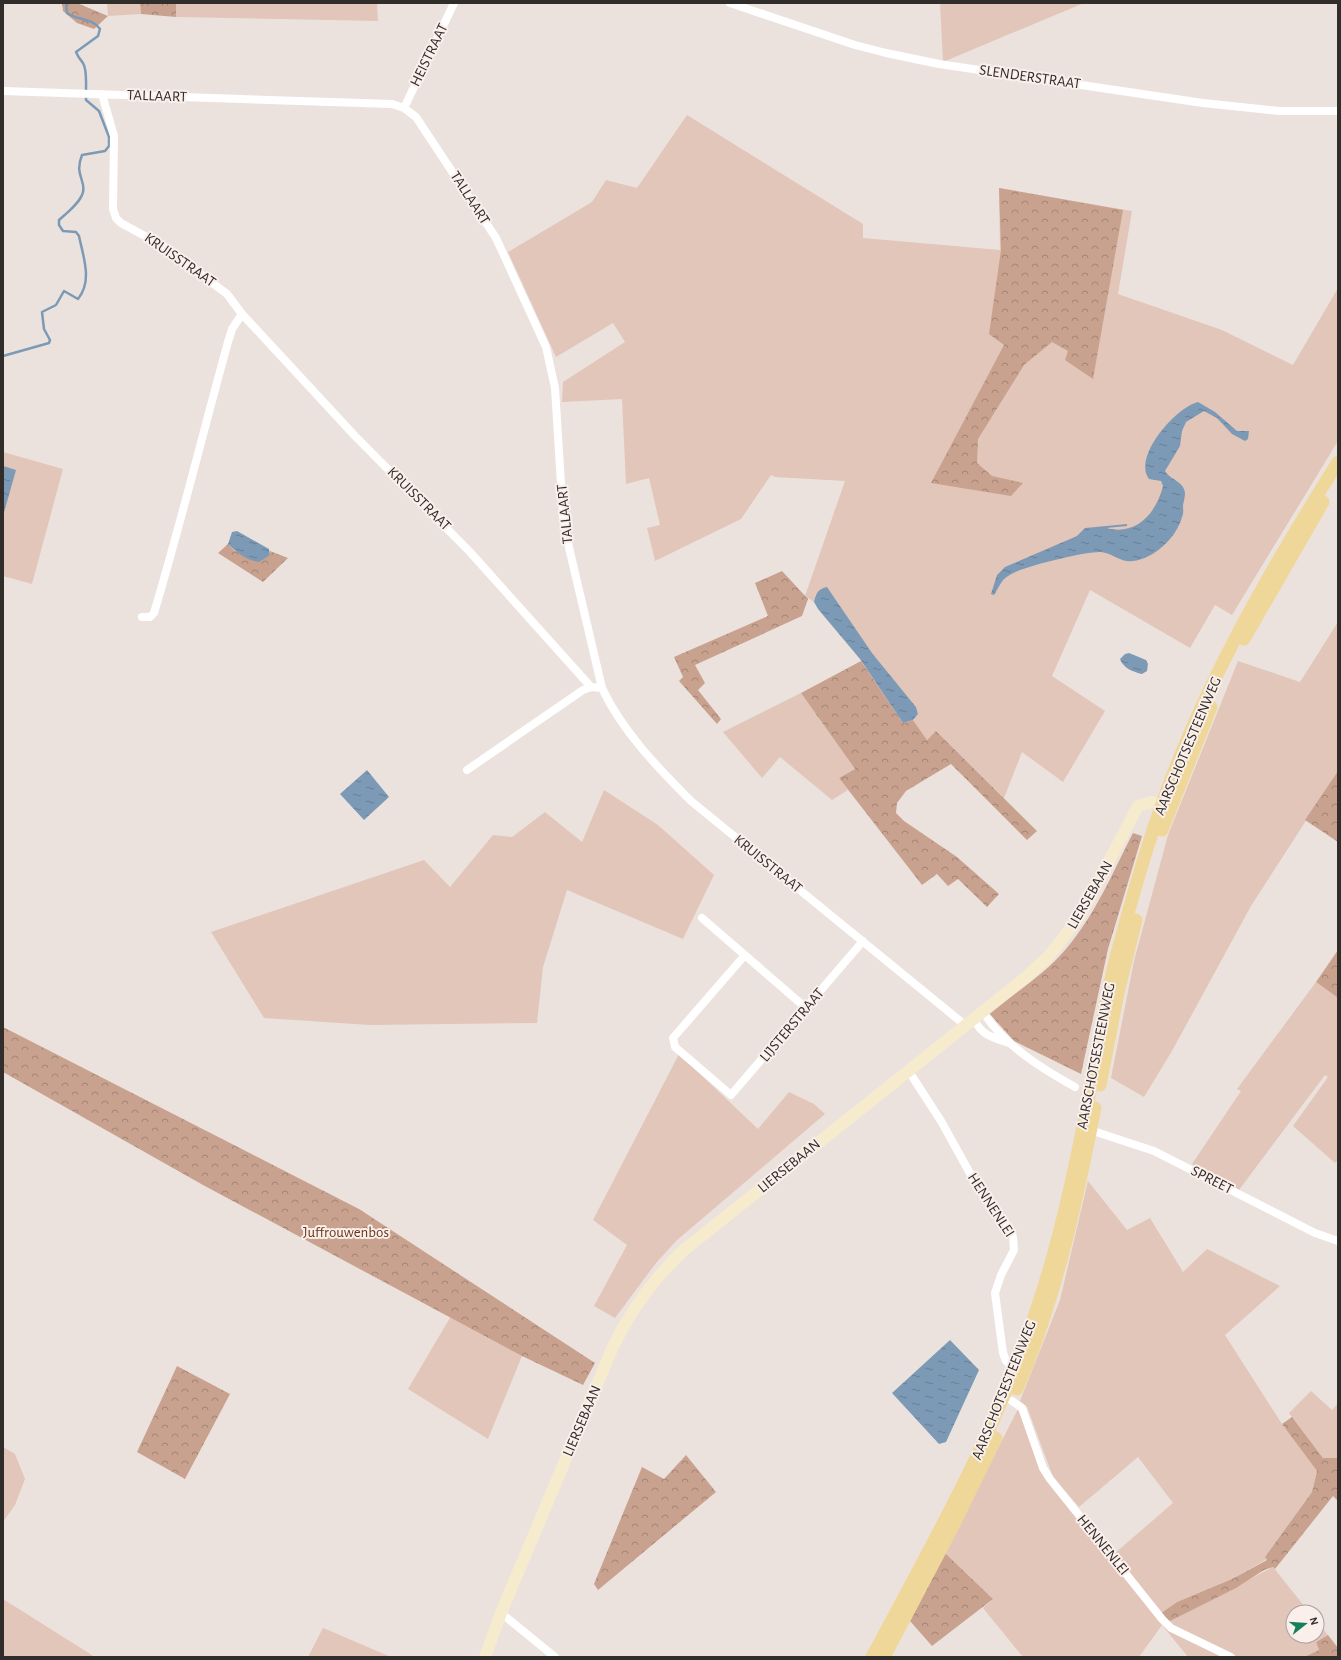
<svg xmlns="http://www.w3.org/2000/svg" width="1341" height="1660" font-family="'Alegreya Sans',sans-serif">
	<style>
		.green { fill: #e1c6b9 }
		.forest { fill: url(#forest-crowns) }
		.water { fill: url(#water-ripples) }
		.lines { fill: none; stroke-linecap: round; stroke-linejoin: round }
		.stream { stroke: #7c9ab6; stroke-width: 2.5 }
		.street { stroke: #fff; stroke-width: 8 }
		.secondary { stroke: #f7ebcd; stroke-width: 12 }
		.primary { stroke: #efd79a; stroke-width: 13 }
		.labels { text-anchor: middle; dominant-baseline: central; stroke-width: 4; stroke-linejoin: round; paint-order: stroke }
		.street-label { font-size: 15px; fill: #312d2b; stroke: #faefea }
		.park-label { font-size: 15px; fill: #6a371a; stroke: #faefea }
	</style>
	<defs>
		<pattern id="forest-crowns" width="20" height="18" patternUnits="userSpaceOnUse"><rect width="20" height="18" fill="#c9a28f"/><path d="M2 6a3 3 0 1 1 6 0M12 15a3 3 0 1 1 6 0" fill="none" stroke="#a48475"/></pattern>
		<pattern id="water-ripples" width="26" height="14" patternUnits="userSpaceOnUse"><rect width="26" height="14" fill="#7c9ab6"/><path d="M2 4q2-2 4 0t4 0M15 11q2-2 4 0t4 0" fill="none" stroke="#667e94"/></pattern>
	</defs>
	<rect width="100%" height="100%" fill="#ece2dd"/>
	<path class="green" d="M107,3h33l1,11 -33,2z
		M176,3h201l1,18 -202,-4z
		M940,3h144l-141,59z
		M687,115l176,109v14l137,12 -1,-62 133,23 -14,83 104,36 71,35 45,-77v153l-106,174 -17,-10 -25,43 -100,-58 -38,86 53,35 -42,71 -41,-30 -18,46 -68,-67 -9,9 -14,-20 5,-6 -2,-7 -44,-54 -56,-60 -2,9 -9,-6 40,-115 -70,-4 -4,-2 -30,44 -86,42 -8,-33 13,-3 -11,-47 -23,6 -4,-85 -60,3 1,-20 62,-40 -12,-19 -57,34 -48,-105 84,-50 14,-22 31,8z
		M3,452l60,17 -31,115 -29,-8z
		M1338,622v149l-87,135 -79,145 -28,46 -33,-19 23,-117 34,-126 70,-174 62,21z
		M801,693l54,76 -16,9 9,12 -16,10 -52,-43 -18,21 -39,-46z
		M604,790l54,35 56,50 -31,64 -116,-49 -24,77 -6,56 -167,2 -106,-7 -53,-86 213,-72 26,27 43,-52 19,2 33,-25 37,30z
		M1316,982l22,16v162l-3,3 -42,-37 35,-49 -3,-2 -86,115 -47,-26 49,-73 -4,-2z
		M679,1054l79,75 31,-37 25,12 11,10 -149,127 -20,22 -41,55 -21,-12 33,-61 -34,-25z
		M1088,1181l39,49 23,-12 33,54 24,-23 73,37 -55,49 57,89 35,47 -5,21 -47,65 2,2 -35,20 -55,23 -16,11 -46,-60 58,-50 -35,-46 -59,50 -26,-30 -26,-70 -7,-6 40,-101z
		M451,1316l71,40 -34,83 -80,-50z
		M1311,1391l21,19 6,-7v55h-15l-34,-45z
		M1018,1409l6,11 17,51 121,154 111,-58 36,45h-16v24h24v-14l11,13 -12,7 3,8 -15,7h-116l-26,-32 -23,32h-116l-40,-49 10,-9 -48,-46z
		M3,1447l12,7 10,25 -10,26 -12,17z
		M3,1599l92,58h-92z
		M323,1628l5,2 63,27h-83z"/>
	<path class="forest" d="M62,3h15l31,13 -14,13 -17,-6 -14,-12z
		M140,3h36v14l-35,-3z
		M999,188l124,22 -30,169 -28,-19 3,-9 -16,-9 -28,23 -46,74 -1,24 15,13 31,7 -12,13 -80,-13 73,-138 -15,-11 12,-84z
		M228,544l7,7 35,4v-4l18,7 -25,24 -45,-29z
		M782,571l26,28 -6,17 -107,49 10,18 -7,7 23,29 -4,5 -38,-43 4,-4 -9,-20 94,-41 -13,-33z
		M861,661l42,62 10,-3 14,20 9,-9 101,100 -10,9 -76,-76 -45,27 -9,12 -1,10 8,8 53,36 42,37 -12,13 -29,-28 -10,7 -11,-12 -15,11 -83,-107 16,-9 -54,-76z
		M1338,771v71l-33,-22z
		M1133,833l9,3 -34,113 -27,125 -67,-33 -25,-28c26,-20 56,-39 77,-64 29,-34 47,-77 67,-116z
		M1338,950v48l-22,-16z
		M3,1027l356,182 236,154 -12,22 -61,-29 -319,-171 -200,-113z
		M177,1366l53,28 -45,85 -48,-27z
		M1292,1417l31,41h15v43l-5,-5 -58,73 -2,-2 -9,3 -28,18 -68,34 -7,-9 16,-11 55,-23 35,-19 -2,-3 47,-65 5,-21 -35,-47z
		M686,1455l30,37 -118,98 -4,-6 48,-117 22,12z
		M945,1553l48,46 -61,47 -22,-25z
		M1328,1635l10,13v9h-34l15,-7 -3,-8z"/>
	<path class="water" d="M1198,402l17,10 22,19h12l-1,8 -3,2 -13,-7 -15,-16 -13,-7 -18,11 -4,9 -2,15 -15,25c5,9 19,10 20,22 0,3 -1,8 -2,12 0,4 1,8 -1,12 -5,20 -28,42 -49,44 -12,2 -21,-8 -32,-9 -14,-1 -82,15 -93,24 -7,4 -10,13 -14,19l-3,-1 6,-19 8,-8 72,-31 8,-8 42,-4v2l-21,2c30,8 50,-14 57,-42l-2,-5 -12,-2c-17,-22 27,-72 49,-77z
		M3,466l13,4 -13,46z
		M237,531l32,18 1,6 -11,7c-11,-1 -23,-10 -31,-18l4,-12z
		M827,587l45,66 44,54 2,7 -5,6 -10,3 -43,-64 -42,-50 -4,-7c2,-9 4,-13 13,-15z
		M1129,653l17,7 2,4 -1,7 -5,3c-9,-2 -19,-6 -22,-15l5,-5z
		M367,770l22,27 -25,23 -24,-26z
		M950,1340l29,30 -33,72 -7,2 -47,-51z"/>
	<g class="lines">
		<path class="stream" d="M66,3l1,10c11,8 24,4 33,16l-2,7 -22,16c2,5 4,7 7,11 4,7 3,19 3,27
			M3,356l46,-13 1,-3 -6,-11 -2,-17 14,-7 8,-14 14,8c15,-18 5,-43 1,-63l-3,-4 -13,-1 -4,-6v-5c8,-7 22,-18 24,-28 3,-12 -9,-17 -1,-37l23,-4 4,-5v-9l-10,-26 -13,-11v-3"/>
		<path class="street" d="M730,3l125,42 31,8 53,11 264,39 76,8h59
			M3,91l389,13 12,4 12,9 80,121 50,109 9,41 8,128 4,23 35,149
			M102,94l12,42 -1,73 3,9 5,5 44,24 62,47 15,20 113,122 115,116 121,135 11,1c20,43 56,80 89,113l274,224
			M404,108l50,-105
			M142,617h8l4,-4c27,-90 49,-181 74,-271l4,-13 10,-15
			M467,770l116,-80 8,-3
			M702,918l104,90
			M745,955l-72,83 2,9 56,48 132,-154
			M983,1012c22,34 58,56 92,75
			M974,1019c7,16 19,19 35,24
			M908,1070l33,51 36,65 31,41 5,10 1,13 -13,25 -6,18 8,60 3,8 10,9
			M1087,1129l67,22 161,82 23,8
			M1012,1401l10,7 21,60 7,11 112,140 9,9 60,29
			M501,1613l54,44"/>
		<path class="secondary" d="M485,1657l16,-44 111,-264c18,-38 41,-70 72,-99l341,-272 24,-22 31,-40 58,-110 14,-4 19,4"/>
		<path class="primary" d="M1244,639l79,-137
			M1162,830l49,-123
			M1100,1085l18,-92 18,-73
			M1017,1389c39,-90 59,-185 78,-281
			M872,1657c62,-116 125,-226 166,-352 23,-69 38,-142 52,-214 8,-45 15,-90 26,-134 19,-70 39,-142 68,-210 42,-100 96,-193 154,-285
			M884,1657l68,-129 44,-90"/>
	</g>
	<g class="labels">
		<g class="street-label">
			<text transform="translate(429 55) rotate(-64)">HEISTRAAT</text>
			<text transform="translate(1030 77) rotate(8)">SLENDERSTRAAT</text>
			<text transform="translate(157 96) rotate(2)">TALLAART</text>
			<text transform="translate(470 198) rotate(57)">TALLAART</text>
			<text transform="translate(180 260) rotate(35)">KRUISSTRAAT</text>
			<text transform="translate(419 499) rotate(45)">KRUISSTRAAT</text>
			<text transform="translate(565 514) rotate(-96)">TALLAART</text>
			<text transform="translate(1188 746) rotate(-67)">AARSCHOTSESTEENWEG</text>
			<text transform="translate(768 864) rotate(39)">KRUISSTRAAT</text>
			<text transform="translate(1090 895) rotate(-60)">LIERSEBAAN</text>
			<text transform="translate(792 1025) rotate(-50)">LIJSTERSTRAAT</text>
			<text transform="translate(1096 1056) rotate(-79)">AARSCHOTSESTEENWEG</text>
			<text transform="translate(789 1166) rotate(-39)">LIERSEBAAN</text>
			<text transform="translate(1212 1180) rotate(27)">SPREET</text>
			<text transform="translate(991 1205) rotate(57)">HENNENLEI</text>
			<text transform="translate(1004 1390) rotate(-68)">AARSCHOTSESTEENWEG</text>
			<text transform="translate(582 1421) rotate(-67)">LIERSEBAAN</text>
			<text transform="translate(1103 1545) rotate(51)">HENNENLEI</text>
		</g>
		<g class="park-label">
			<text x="346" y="1232">Juffrouwenbos</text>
		</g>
	</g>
	<rect width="1341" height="1660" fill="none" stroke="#312d2b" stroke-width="8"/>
	<g transform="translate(1305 1624) rotate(73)"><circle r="19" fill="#faefea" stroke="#aaa19e"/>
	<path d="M0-3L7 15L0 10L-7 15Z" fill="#147f5a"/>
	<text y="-6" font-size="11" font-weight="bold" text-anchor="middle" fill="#312d2b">N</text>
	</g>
</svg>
